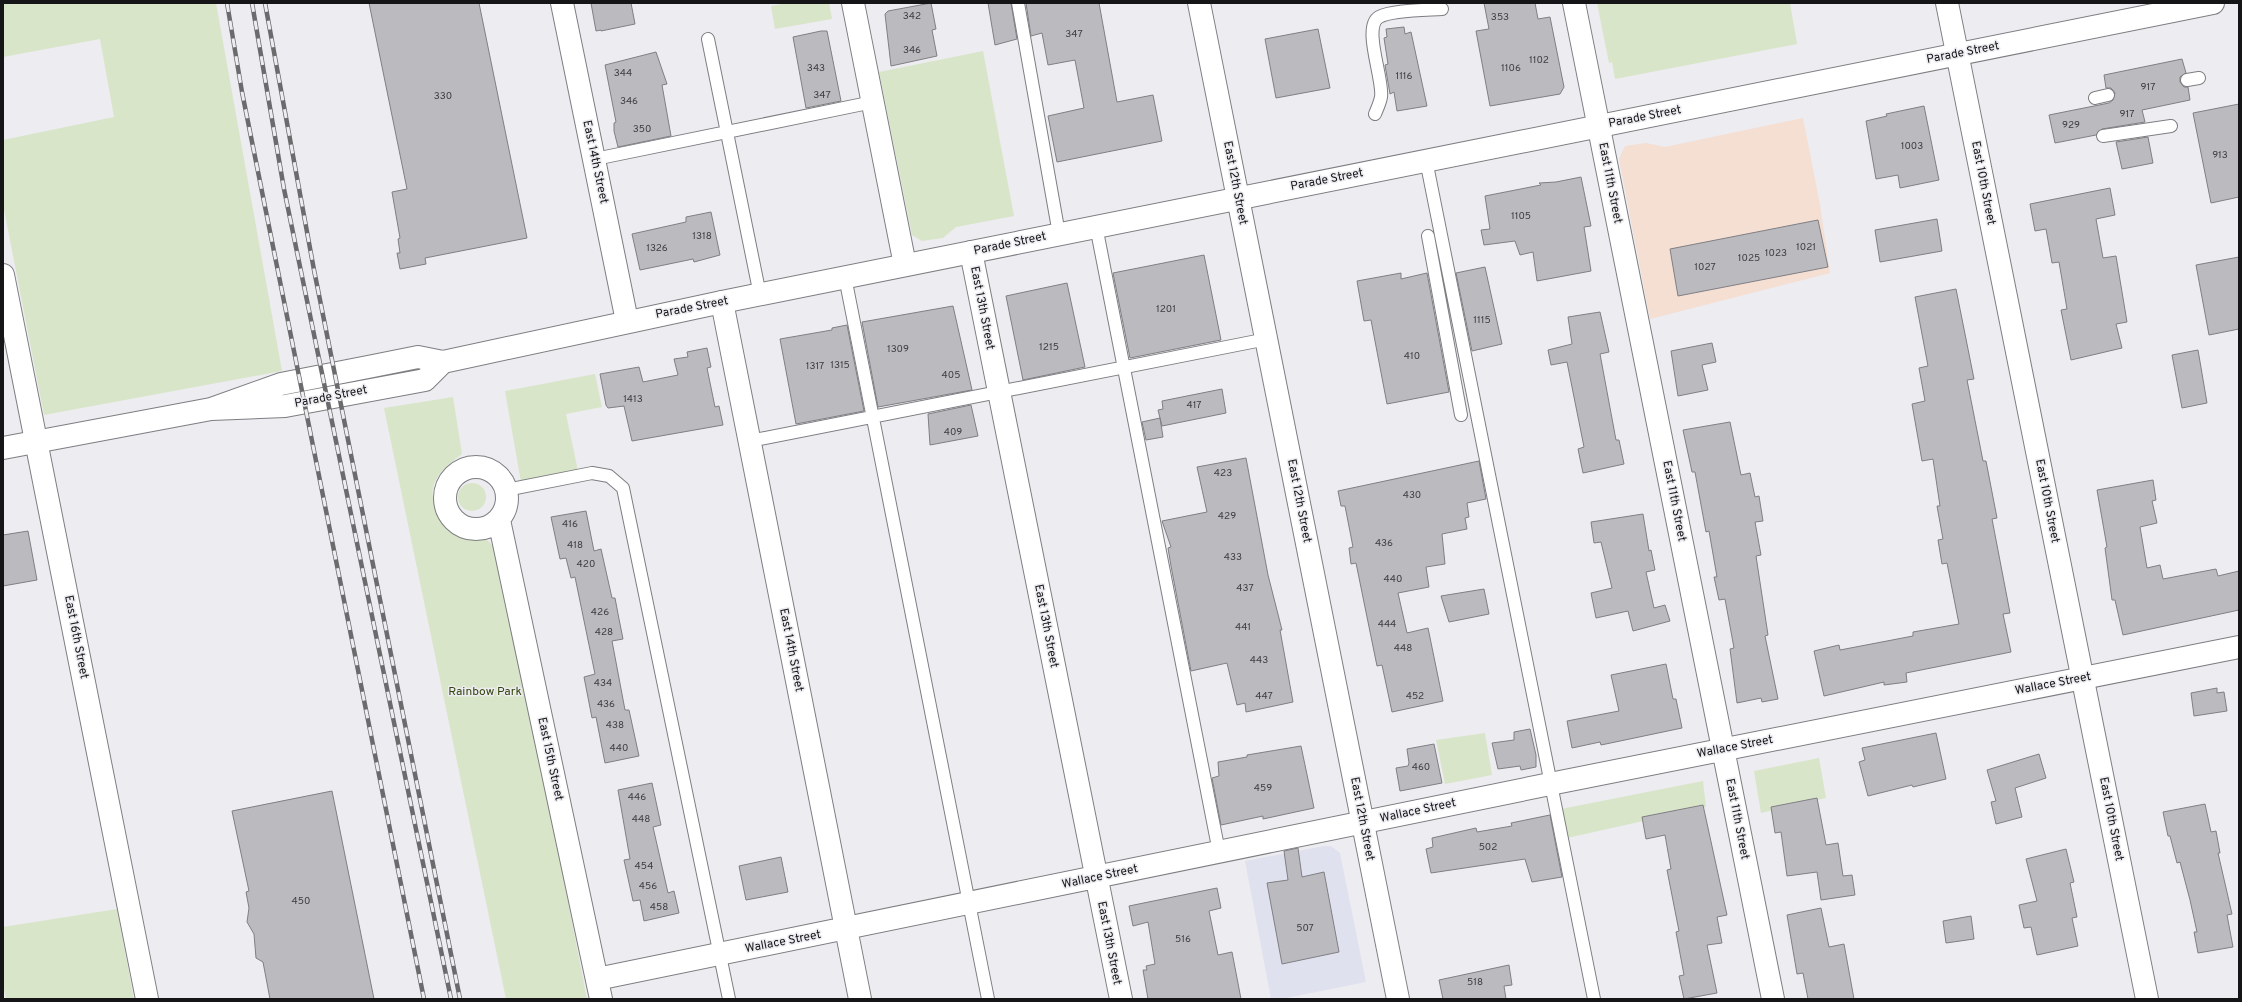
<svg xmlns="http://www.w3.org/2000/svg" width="2242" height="1002" font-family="Overpass,sans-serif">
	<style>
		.commercial { fill: #f5ded2 }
		.built { fill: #e0e1ee }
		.green { fill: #d9e5c8 }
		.building { fill: #bababf; stroke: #7f7f84 }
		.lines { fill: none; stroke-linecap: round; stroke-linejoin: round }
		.service-casing { stroke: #7d7e82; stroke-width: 14 }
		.minor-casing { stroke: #7d7e82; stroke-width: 24 }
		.tertiary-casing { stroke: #7d7e82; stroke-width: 24 }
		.secondary-casing { stroke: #7d7e82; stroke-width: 24 }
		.primary-casing { stroke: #7d7e82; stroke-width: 24 }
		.service { stroke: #fff; stroke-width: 12 }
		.minor { stroke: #fff; stroke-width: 22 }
		.tertiary { stroke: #fff; stroke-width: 22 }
		.secondary { stroke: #fff; stroke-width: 22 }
		.primary { stroke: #fff; stroke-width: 22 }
		.rail-casing { stroke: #6b6b6e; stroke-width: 4.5 }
		.rail { stroke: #ececf1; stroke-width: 3; stroke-dasharray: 9; stroke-linecap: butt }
		.labels { text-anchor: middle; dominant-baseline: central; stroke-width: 3; stroke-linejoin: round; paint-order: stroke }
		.number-label { font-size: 10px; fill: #3e3e41 }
		.street-label { font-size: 12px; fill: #151517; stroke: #ececf1 }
		.park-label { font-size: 12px; fill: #32440a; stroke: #ececf1 }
	</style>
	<rect width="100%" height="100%" fill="#ececf1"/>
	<path class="commercial" d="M1803,118l17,87 10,68 -180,46 -31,-160 6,-13 21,-3 19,4z"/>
	<path class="built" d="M1324,846h7l9,7 26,129 -85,17h-10l-26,-138z"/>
	<path class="green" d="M3,3h213l66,368 -238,44 -41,-211v-64l111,-23 -14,-78 -97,18z
		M787,3h42l3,16 -57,10 -4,-23z
		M1597,3h193l7,41 -182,35 -3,-17 -3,1z
		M983,51l31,165 -58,11 -13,11 -21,3 -10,-6 -33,-163z
		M595,374l7,33 -36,7 12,57 -57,11 -16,-91z
		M453,397l9,57c-23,17 -38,31 -24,60 4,9 11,19 21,23 14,6 25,-6 35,11l40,179 53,272h-81l-122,-591z
		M458 497a14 14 0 1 1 28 0a14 14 0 1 1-28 0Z
		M1485,733l7,42 -47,9 -9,-44z
		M1819,758l7,40 -65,15 -7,-42z
		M1703,781l3,26 -139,31 -6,-29z
		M117,909l17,90h-128l-3,-16v-56z"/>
	<path class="building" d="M369,3h110l48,235 -102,20 1,6 -26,5 -3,-16h3l-2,-14 2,-1 -8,-46 15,-3z
		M591,3h40l4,21 -34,7v-1l-5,1z
		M931,3l5,26 -4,1 5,26 -46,10 -6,-52 3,-3z
		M988,3h23l6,36 -22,6z
		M1026,3h73l18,99 36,-7 9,46 -105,21 -9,-46 36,-8 -9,-48 -27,5 -6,-32 -11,3z
		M1484,3h51l3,16 12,-2 14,70 -4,7 -70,12 -14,-75 13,-2z
		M1404,27l1,7 6,-2 16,74 -30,5 -3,-19 -4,2 -5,-29 3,-1 -4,-26 3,-1 -1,-8z
		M1318,29l12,59 -54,10 -11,-59z
		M821,31h6l14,70 -35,7 -13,-71z
		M656,52l11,32 -5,1 9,51 -53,11 -4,-16v-8l2,-1 -11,-57z
		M2182,59l4,14 -6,4v5l4,5h4l2,13 -48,10 3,12 -43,7 -6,6 -41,8 -6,-28 60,-12 4,-3 2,-7 -4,-5h-5l-2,-13z
		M2239,104v93l-28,6 -18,-90z
		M1924,106l15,74 -39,8 -2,-13 -22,4 -10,-58 21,-5 -1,-2z
		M2148,137l5,26 -31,6 -6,-27z
		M1581,177l10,49 -7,1 7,44 -54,10 -4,-29 -13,3 -5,-14 -31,4 -3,-15 9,-1 -5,-33 56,-11 -2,-2 17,-1z
		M2110,188l5,27 -19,4 7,39 13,-2 11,66 -11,2 6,24 -51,12 -10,-50 6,-1 -8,-47 -7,1 -6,-34 -11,2 -5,-27z
		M711,212l9,43 -26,7 -1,-3 -53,11 -8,-36 54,-12v-5z
		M1937,219l5,32 -62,11 -5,-32z
		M1818,220l10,47 -150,29 -8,-47z
		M1204,255l17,85 -91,18 -17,-85z
		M2239,257v72l-30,6 -13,-70z
		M1485,267l17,77 -30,7 -16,-78z
		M1401,273v6l26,-6 22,119 -62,12 -16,-84 -7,1 -7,-40z
		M1067,283l18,84 -62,13 -17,-84z
		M1956,289l18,90 -7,1 16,81h3l11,57 -5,1 18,94 -7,1 8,38 -105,21 1,9 -23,3v-3l-60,14 -10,-45 25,-6 1,5 73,-14v-4l46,-8 -12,-61 -5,1 -4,-24 5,-1 -6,-33h3l-7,-47 -11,2 -10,-57 13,-3 -6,-33 9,-2 -13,-69z
		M953,306l19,84 -94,17 -16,-85z
		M1600,312l9,40 -9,2 16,86h3l5,24 -41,9 -5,-24 6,-2 -17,-85 -16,3 -3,-15 24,-6 -4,-27z
		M847,325l17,86 -68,13 -16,-85 52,-9v-2z
		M1712,343l4,19 -14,3 6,25 -30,6 -7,-45z
		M707,348l4,19 -4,1 8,39 4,-1 4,19 -91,16 -8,-35 -16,2 -2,-3 -6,-31 39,-7 4,15 35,-7 -4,-16 14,-2 -1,-5z
		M2198,350l9,53 -25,5 -10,-53z
		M1222,389l4,24 -64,13 -4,-16 5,-1 -1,-8z
		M971,405l7,31 -48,9 -2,-31z
		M1160,418l3,19 -17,3 -4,-18z
		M1730,422l11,53 9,-2 5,24 4,-1 4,25 -8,1 6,33 -5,1 12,79 -3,1 13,63 -16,3 -1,-4 -24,5 -7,-54 4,-1 -9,-49 -6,1 -5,-23h3l-8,-46 -3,1 -11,-60h-3l-9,-42z
		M1246,458l22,117 14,55h-2l13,72 -47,10 -1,-9 -8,2 -10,-42 -36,8 -20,-105 -3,-18 3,-1 -9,-26 45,-9 -10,-45z
		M1479,461l7,38 -19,4 2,14 -4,1 2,11 -25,5 3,30 -19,3 3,20 -31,6 9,40 21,-5 15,73 -51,11 -10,-47 -5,1 -21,-103 -5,1 -2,-16 4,-1 -8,-41h-4l-3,-15z
		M2153,480l3,20 -4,1 5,22 -17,4 7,41 13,-3 3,14 53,-10 2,7 21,-5v39l-116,25 -8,-35h-3l-7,-52 2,-1 -10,-57z
		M586,511l8,40 7,-2 11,49h3l4,21 4,20 -11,2 13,69h4l10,46 -34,7 -9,-46 -4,1 -8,-41 11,-3 -20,-97 -4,1 -5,-20 -6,1 -9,-42z
		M1643,514l6,37 2,-1 4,20 -9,2 8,36 11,-3 5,16 -37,10 -5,-20 -32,7 -5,-25 21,-5 -11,-46 -7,1 -3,-21z
		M28,531l9,49 -34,6v-51z
		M1484,589l5,25 -40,8 -8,-26z
		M1666,664l7,35h3l6,29 -81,17 -1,-3 -28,6 -5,-27 52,-10 -8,-36z
		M2217,688v5l7,-1 3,19 -33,5 -3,-23z
		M1530,729l6,26v12l-15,3 -1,-4 -22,3 -6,-26 22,-3v-8z
		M1936,733l10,46 -33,8 -1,-2 -44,11 -9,-34 6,-2 -3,-12z
		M1434,744l8,39 -42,8 -4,-23 12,-2 1,-3 -2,-14z
		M1301,746l13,62 -51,11v-3l-42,9 -9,-47 7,-2 -1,-14 29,-5v-2z
		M2039,754l7,24 -31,10 7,29 -26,7 -5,-22 5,-1 -9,-31z
		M652,783l9,42 -8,2 15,66 6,-2 5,22 -35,8 -4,-21 -7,1 -9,-41 6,-1 -12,-69z
		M332,791l42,208h-104l-7,-37 -7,-4 -2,-24 -7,-12 2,-14 -3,-16 3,-1 -17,-80z
		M1817,798l9,47 12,-2 5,33 9,-1 3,20 -34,5 -4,-28 -30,4 -6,-44 -6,1 -4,-26z
		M2205,804l6,28 5,-1 4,22h-2l14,61 -5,1 6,32 -35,6 -4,-21h3l-7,-32 -10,-38 -3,1 -7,-27h-2l-5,-24z
		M1703,805l24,110 -10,2 5,26 -15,2 10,48 -33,6 -5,-23 5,-1 -8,-43 3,-1 -12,-61 4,-1 -6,-34 -19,4 -4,-22z
		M1550,815l12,62 -30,5 -7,-23 -94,14 -5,-24 7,-2 -1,-9 44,-10 1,4 35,-6 -1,-3z
		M1298,848l4,29 22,-5 15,80 -57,12 -15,-81 21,-3 -4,-29z
		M2066,849l8,33 -4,1 7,34 -5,1 6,28 -41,9 -6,-28 -7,1 -5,-23 18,-4 -11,-42z
		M781,857l7,35 -42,8 -7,-34z
		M1217,888l4,20 -12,3 9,44 14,-3 9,47h-93l-5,-29h4l-1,-4 9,-2 -7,-42 -15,4 -4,-20z
		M1821,908l8,39 15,-3 10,55h-46l-5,-26 -6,1 -10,-59z
		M1971,916l3,23 -28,4 -3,-22z
		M1509,965l3,20 -8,1 2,13h-63l-4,-19z"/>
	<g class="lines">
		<defs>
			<path id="service" d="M1018,3l41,231
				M708,39l52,256
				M2187,80l12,-2
				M2095,98l13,-3
				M1375,114c2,-5 5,-11 6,-17 3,-17 -19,-70 -2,-80 12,-7 47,-7 63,-8
				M2103,136l68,-10
				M595,159l278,-57
				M1426,160l168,839
				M1096,226l123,626
				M1428,236l33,179
				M845,277l143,722
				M750,441l517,-102
				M506,490l86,-17 17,3 14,12 106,511"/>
			<path id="minor" d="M562,3l65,318
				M853,3l52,262
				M1574,3l199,996
				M971,252l150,747
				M3,275l144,724
				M722,302l138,697
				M445 498a31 31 0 1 1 62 0a31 31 0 1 1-62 0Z
				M499,520l102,479
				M597,979l953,-195 689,-137"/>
			<path id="tertiary" d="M1947,3l200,996"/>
			<path id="secondary" d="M211,409l70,-25 87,-17 50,-10 25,5 279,-60 1491,-299
				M3,448l208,-39 74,-3 140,-26 18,-18"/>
			<path id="primary" d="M1199,3l199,996"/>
		</defs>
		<use href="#service" class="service-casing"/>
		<use href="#minor" class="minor-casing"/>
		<use href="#tertiary" class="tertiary-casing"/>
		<use href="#secondary" class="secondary-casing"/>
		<use href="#primary" class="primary-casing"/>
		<use href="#service" class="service"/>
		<use href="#minor" class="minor"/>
		<use href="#tertiary" class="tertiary"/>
		<use href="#secondary" class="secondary"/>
		<use href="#primary" class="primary"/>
		<defs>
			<path id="rail" d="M227,3l15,89 182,907
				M252,3l32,186 167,810
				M265,3l49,267 146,729"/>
		</defs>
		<use href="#rail" class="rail-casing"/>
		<use href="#rail" class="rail"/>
	</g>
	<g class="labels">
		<g class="number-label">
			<text x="912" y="16">342</text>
			<text x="1500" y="17">353</text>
			<text x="1074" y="34">347</text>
			<text x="912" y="50">346</text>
			<text x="1539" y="60">1102</text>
			<text x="816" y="68">343</text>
			<text x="1511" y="68">1106</text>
			<text x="623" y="73">344</text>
			<text x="1404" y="76">1116</text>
			<text x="2148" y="87">917</text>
			<text x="822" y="95">347</text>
			<text x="443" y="96">330</text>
			<text x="629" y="101">346</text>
			<text x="2127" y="114">917</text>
			<text x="2071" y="125">929</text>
			<text x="642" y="129">350</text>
			<text x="1912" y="146">1003</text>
			<text x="2220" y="155">913</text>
			<text x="1521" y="216">1105</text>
			<text x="702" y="236">1318</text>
			<text x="1806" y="247">1021</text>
			<text x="657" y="248">1326</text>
			<text x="1776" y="253">1023</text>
			<text x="1749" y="258">1025</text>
			<text x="1705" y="267">1027</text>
			<text x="1166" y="309">1201</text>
			<text x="1482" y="320">1115</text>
			<text x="1049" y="347">1215</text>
			<text x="898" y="349">1309</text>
			<text x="1412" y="356">410</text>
			<text x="840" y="365">1315</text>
			<text x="815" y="366">1317</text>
			<text x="951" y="375">405</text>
			<text x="633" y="399">1413</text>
			<text x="1194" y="405">417</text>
			<text x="953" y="432">409</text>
			<text x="1223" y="473">423</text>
			<text x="1412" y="495">430</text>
			<text x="1227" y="516">429</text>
			<text x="570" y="524">416</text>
			<text x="1384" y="543">436</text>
			<text x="575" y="545">418</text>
			<text x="1233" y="557">433</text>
			<text x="586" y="564">420</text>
			<text x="1393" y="579">440</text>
			<text x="1245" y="588">437</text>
			<text x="600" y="612">426</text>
			<text x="1387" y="624">444</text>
			<text x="1243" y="627">441</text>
			<text x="604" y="632">428</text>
			<text x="1403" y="648">448</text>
			<text x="1259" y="660">443</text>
			<text x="603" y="683">434</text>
			<text x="1264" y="696">447</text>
			<text x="1415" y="696">452</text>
			<text x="606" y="704">436</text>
			<text x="615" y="725">438</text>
			<text x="619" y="748">440</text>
			<text x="1421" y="767">460</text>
			<text x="1263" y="788">459</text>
			<text x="637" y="797">446</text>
			<text x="641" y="819">448</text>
			<text x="1488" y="847">502</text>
			<text x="644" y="866">454</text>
			<text x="648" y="886">456</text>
			<text x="301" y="901">450</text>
			<text x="659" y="907">458</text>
			<text x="1305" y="928">507</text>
			<text x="1183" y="939">516</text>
			<text x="1475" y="982">518</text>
		</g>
		<g class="street-label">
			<text transform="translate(1963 53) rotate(-11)">Parade Street</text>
			<text transform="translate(1645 117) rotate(-11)">Parade Street</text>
			<text transform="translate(595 162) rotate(78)">East 14th Street</text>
			<text transform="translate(1327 180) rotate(-11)">Parade Street</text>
			<text transform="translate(1235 183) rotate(79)">East 12th Street</text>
			<text transform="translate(1610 183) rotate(79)">East 11th Street</text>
			<text transform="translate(1983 183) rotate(79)">East 10th Street</text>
			<text transform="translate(1010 244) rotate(-12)">Parade Street</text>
			<text transform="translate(692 308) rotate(-11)">Parade Street</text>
			<text transform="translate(982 308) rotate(79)">East 13th Street</text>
			<text transform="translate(331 397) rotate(-11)">Parade Street</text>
			<text transform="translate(1299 501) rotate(79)">East 12th Street</text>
			<text transform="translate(1674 501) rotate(79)">East 11th Street</text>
			<text transform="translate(2047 501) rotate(79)">East 10th Street</text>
			<text transform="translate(1046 626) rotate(79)">East 13th Street</text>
			<text transform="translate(76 637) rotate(79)">East 16th Street</text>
			<text transform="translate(791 650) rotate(79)">East 14th Street</text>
			<text transform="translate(2053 684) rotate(-11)">Wallace Street</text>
			<text transform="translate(1735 747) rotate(-11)">Wallace Street</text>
			<text transform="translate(550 759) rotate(78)">East 15th Street</text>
			<text transform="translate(1418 811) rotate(-12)">Wallace Street</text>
			<text transform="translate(1362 819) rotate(79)">East 12th Street</text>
			<text transform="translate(1737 819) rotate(79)">East 11th Street</text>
			<text transform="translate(2111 819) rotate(79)">East 10th Street</text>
			<text transform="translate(1100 877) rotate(-12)">Wallace Street</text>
			<text transform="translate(783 942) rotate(-11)">Wallace Street</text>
			<text transform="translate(1109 943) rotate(79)">East 13th Street</text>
		</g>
		<g class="park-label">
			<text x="485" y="692">Rainbow Park</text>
		</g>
	</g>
	<rect width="2242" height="1002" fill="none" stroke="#151517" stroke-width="8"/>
</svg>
